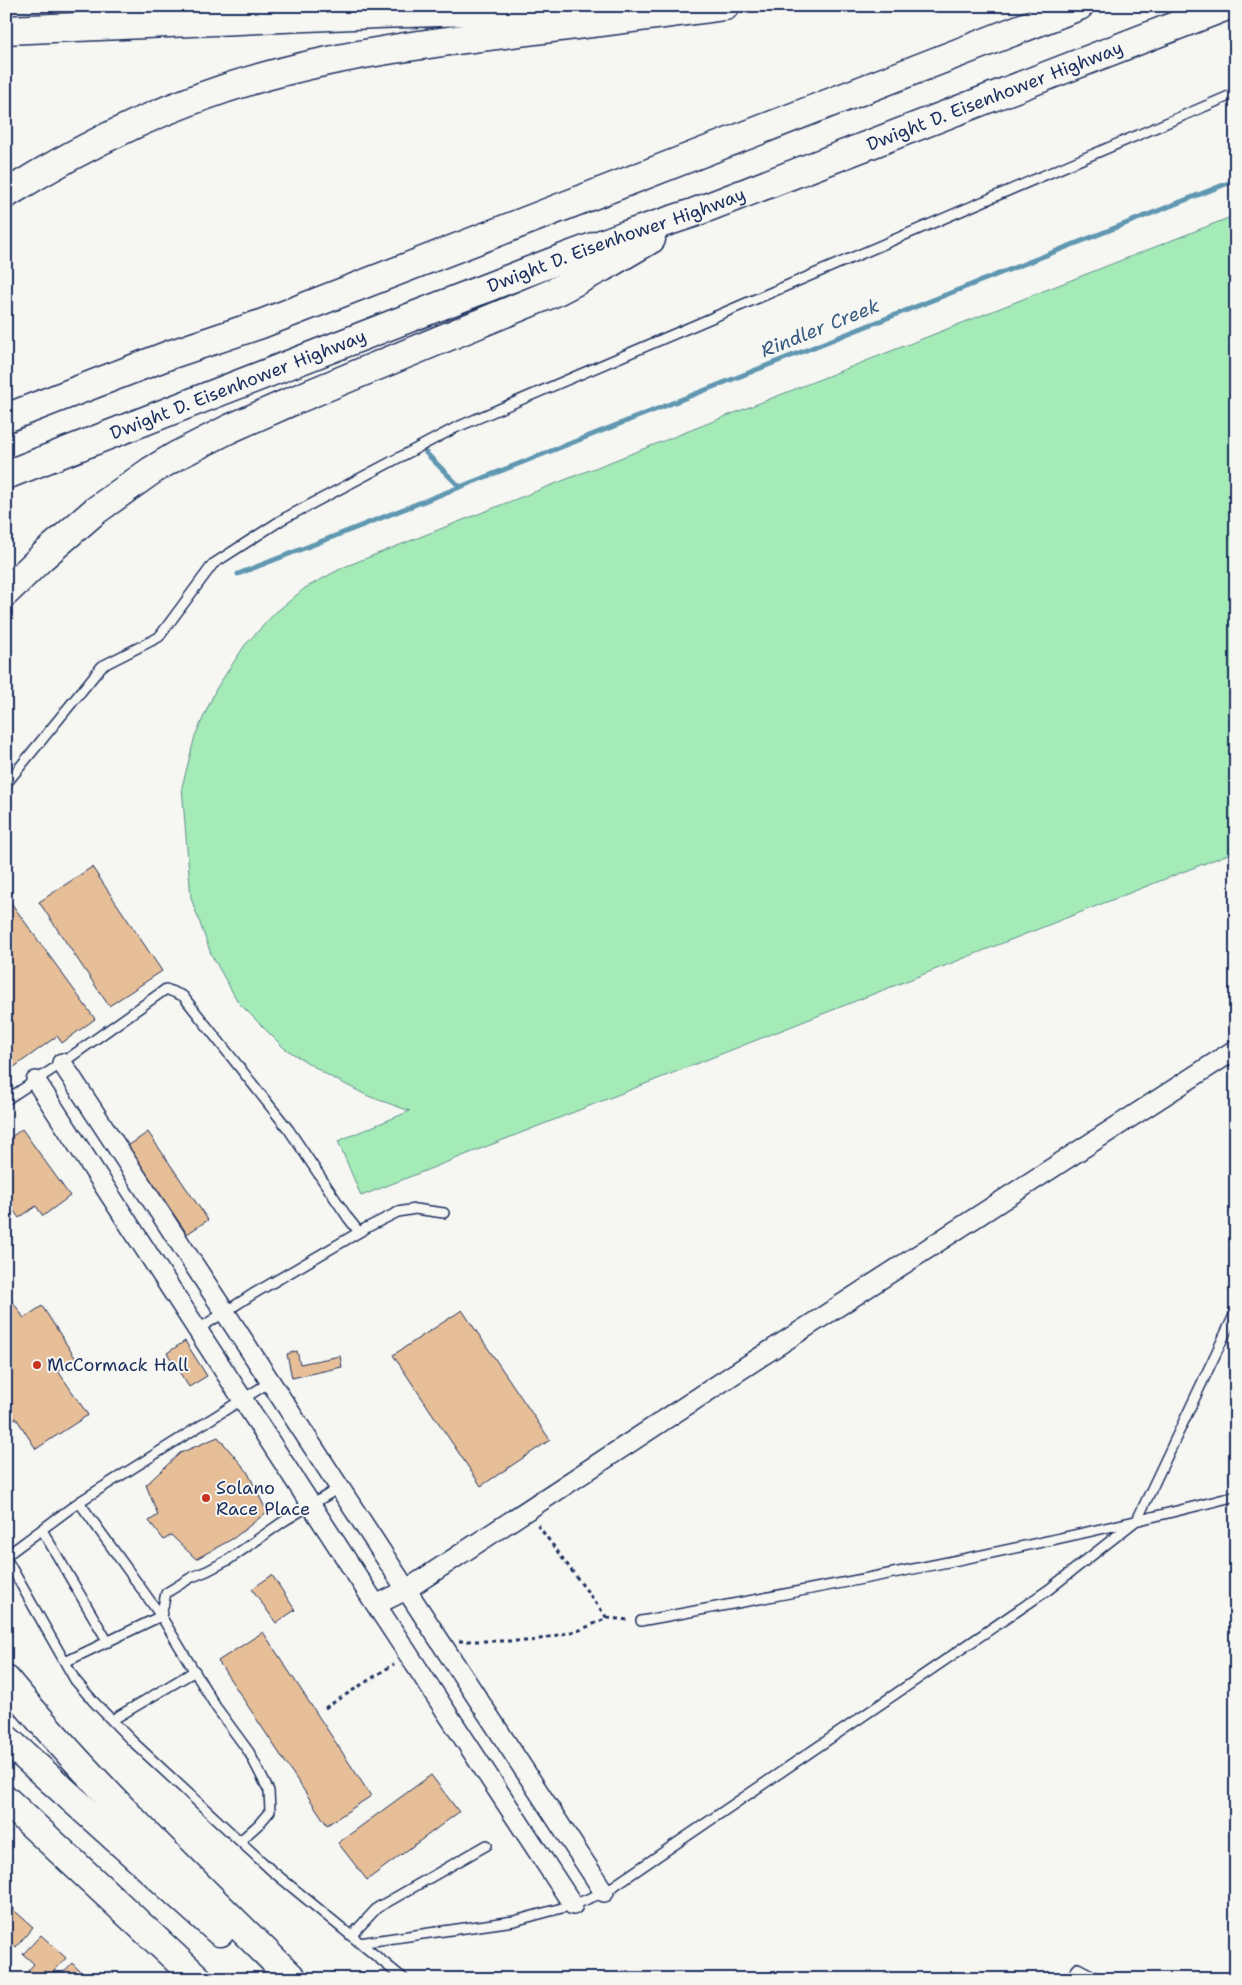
<svg xmlns="http://www.w3.org/2000/svg" width="1242" height="1985" font-family="'Shantell Sans',sans-serif">
	<style>
		.green { fill: #a4ebb8; stroke: #608d8b }
		.lines { fill: none; stroke-linecap: round; stroke-linejoin: round }
		.stream { stroke: #5f97b1; stroke-width: 5 }
		.building { fill: #e6be97; stroke: #1b2f5e }
		.lane-casing { stroke: #1b2f5e; stroke-width: 12 }
		.street-casing { stroke: #1b2f5e; stroke-width: 22 }
		.highway-casing { stroke: #1b2f5e; stroke-width: 31 }
		.path { stroke: #1b2f5e; stroke-width: 3; stroke-dasharray: 4 4; stroke-linecap: butt }
		.lane { stroke: #f6f6f2; stroke-width: 9 }
		.street { stroke: #f6f6f2; stroke-width: 19 }
		.highway { stroke: #f6f6f2; stroke-width: 28 }
		.poi-dot { fill: #c8321e; stroke: #f6f6f2; stroke-width: 2 }
		.labels { text-anchor: middle; dominant-baseline: central; stroke-width: 4; stroke-linejoin: round; paint-order: stroke }
		.street-label { font-size: 18px; fill: #1b2f5e; stroke: #f6f6f2 }
		.poi-label { font-size: 18px; fill: #1b2f5e; stroke: #f6f6f2; text-anchor: start }
		.water-label { font-size: 19px; font-style: italic; fill: #375a80; stroke: #f6f6f2 }
	</style>
	<rect width="100%" height="100%" fill="#f6f6f2"/>
	<filter id="ink" filterUnits="userSpaceOnUse"><feTurbulence type="fractalNoise" baseFrequency=".02" numOctaves="2"/><feDisplacementMap in="SourceGraphic" scale="10" xChannelSelector="R" yChannelSelector="G"/><feConvolveMatrix kernelMatrix="1 2 1 2 8 2 1 2 1" color-interpolation-filters="sRGB"/></filter>
	<g filter="url(#ink)">
		<path class="green" d="M1236,215v636l-875,345 -23,-55 72,-30 -42,-15 -39,-20 -45,-28 -46,-46 -27,-48 -20,-56 -9,-111 13,-51 21,-47 29,-44 29,-31 31,-26 39,-21z"/>
		<g class="lines">
			<path class="stream" d="M426,453l34,34 776,-307
				M238,574l222,-87"/>
		</g>
		<path class="building" d="M92,867l70,104 -53,35 -70,-104z
			M9,900l86,119 -33,24 -5,-7 -51,37v-171z
			M22,1129l48,67 -27,20 -7,-10 -17,12 -11,-15 -2,1v-63z
			M148,1132l60,88 -21,14 -59,-88z
			M6,1292l18,26 18,-12 34,53 -18,12 30,44 -52,34 -20,-31 -10,7z
			M462,1310l88,130 -69,46 -88,-131z
			M185,1341l22,35 -18,11 -22,-34z
			M297,1351l3,13 40,-8 2,11 -50,11 -5,-24z
			M218,1437l29,34 20,41 -33,26 -38,21 -25,-24 -7,5 -15,-19 9,-6 -12,-30 34,-32z
			M272,1575l23,35 -19,13 -24,-34z
			M263,1632l108,164 -44,29 -109,-164z
			M431,1775l28,37 -92,68 -29,-37z
			M8,1905l25,22 -17,20 -10,-8z
			M41,1935l25,23 -19,21h-15l-6,-6 8,-9 -11,-10z
			M72,1963l16,16h-31z"/>
		<g class="lines">
			<defs>
				<path id="lane" d="M6,784l96,-118 57,-29 54,-73 70,-45 172,-91 781,-335
					M6,1100l56,-37 104,-74 17,7 106,134 59,88 11,14
					M197,1330l56,-36 115,-67 30,-15 17,-3 29,4
					M42,1530l66,112
					M6,1556l73,-54
					M6,1558l69,122 19,22 38,39 139,129 133,109
					M641,1621c199,-37 399,-74 595,-125
					M65,1662l96,-46 -82,-114 191,-120
					M112,1720l83,-49
					M240,1841l19,-17 11,-13 -1,-20 -20,-39 -33,-45 -55,-91 5,-23 26,-16 15,-6 21,-11 56,-39 55,-33
					M351,1936l26,-28 110,-63
					M359,1943l155,-22 59,-16 32,-13 443,-302 89,-70 99,-209
					M1069,1979l9,-11 21,11"/>
				<path id="street" d="M62,1063l542,829
					M36,1081l340,524 197,300
					M376,1605l30,-15 328,-216 502,-325"/>
				<g id="highway">
					<path d="M6,30l371,-16 214,-7"/>
					<path d="M6,194c86,-54 177,-97 275,-122 73,-19 149,-29 223,-38 74,-9 148,-18 221,-28"/>
					<path d="M6,418l163,-63 92,-31 818,-318"/>
					<path id="s1" d="M6,475l544,-212 73,-27 70,-23 534,-207"/>
					<path d="M6,592l36,-35 53,-46 56,-40 25,-15 53,-27 61,-27 263,-109 50,-26 48,-28"/>
					<path d="M6,1680c89,107 188,202 287,299"/>
					<path d="M6,1739l214,193"/>
					<path d="M6,1800l192,179"/>
				</g>
			</defs>
			<use href="#lane" class="lane-casing"/>
			<use href="#street" class="street-casing"/>
			<use href="#highway" class="highway-casing"/>
			<path class="path" d="M607,1618l23,2
				M459,1641h72l49,-11 27,-12 -70,-94
				M325,1708l69,-44"/>
			<use href="#lane" class="lane"/>
			<use href="#street" class="street"/>
			<use href="#highway" class="highway"/>
		</g>
	</g>
	<g class="poi-dot">
		<circle cx="37" cy="1365" r="5"/>
		<circle cx="206" cy="1498" r="5"/>
	</g>
	<g class="labels">
		<g class="street-label">
			<text stroke="none"><textPath href="#s1" startOffset="1059">Dwight D. Eisenhower Highway</textPath></text>
			<text stroke="none"><textPath href="#s1" startOffset="654">Dwight D. Eisenhower Highway</textPath></text>
			<text stroke="none"><textPath href="#s1" startOffset="249">Dwight D. Eisenhower Highway</textPath></text>
		</g>
		<g class="poi-label">
			<text x="47" y="1365">McCormack Hall</text>
			<text x="216" y="1488">Solano<tspan x="216" dy="21">Race Place</tspan></text>
		</g>
		<g class="water-label">
			<text transform="translate(820 328) rotate(-22)">Rindler Creek</text>
		</g>
	</g>
	<rect width="1242" height="1985" fill="none" stroke="#f6f6f2" stroke-width="25"/>
	<rect x="12" y="12" width="1217" height="1960" fill="none" stroke="#1b2f5e" stroke-width="2" filter="url(#ink)"/>
</svg>
